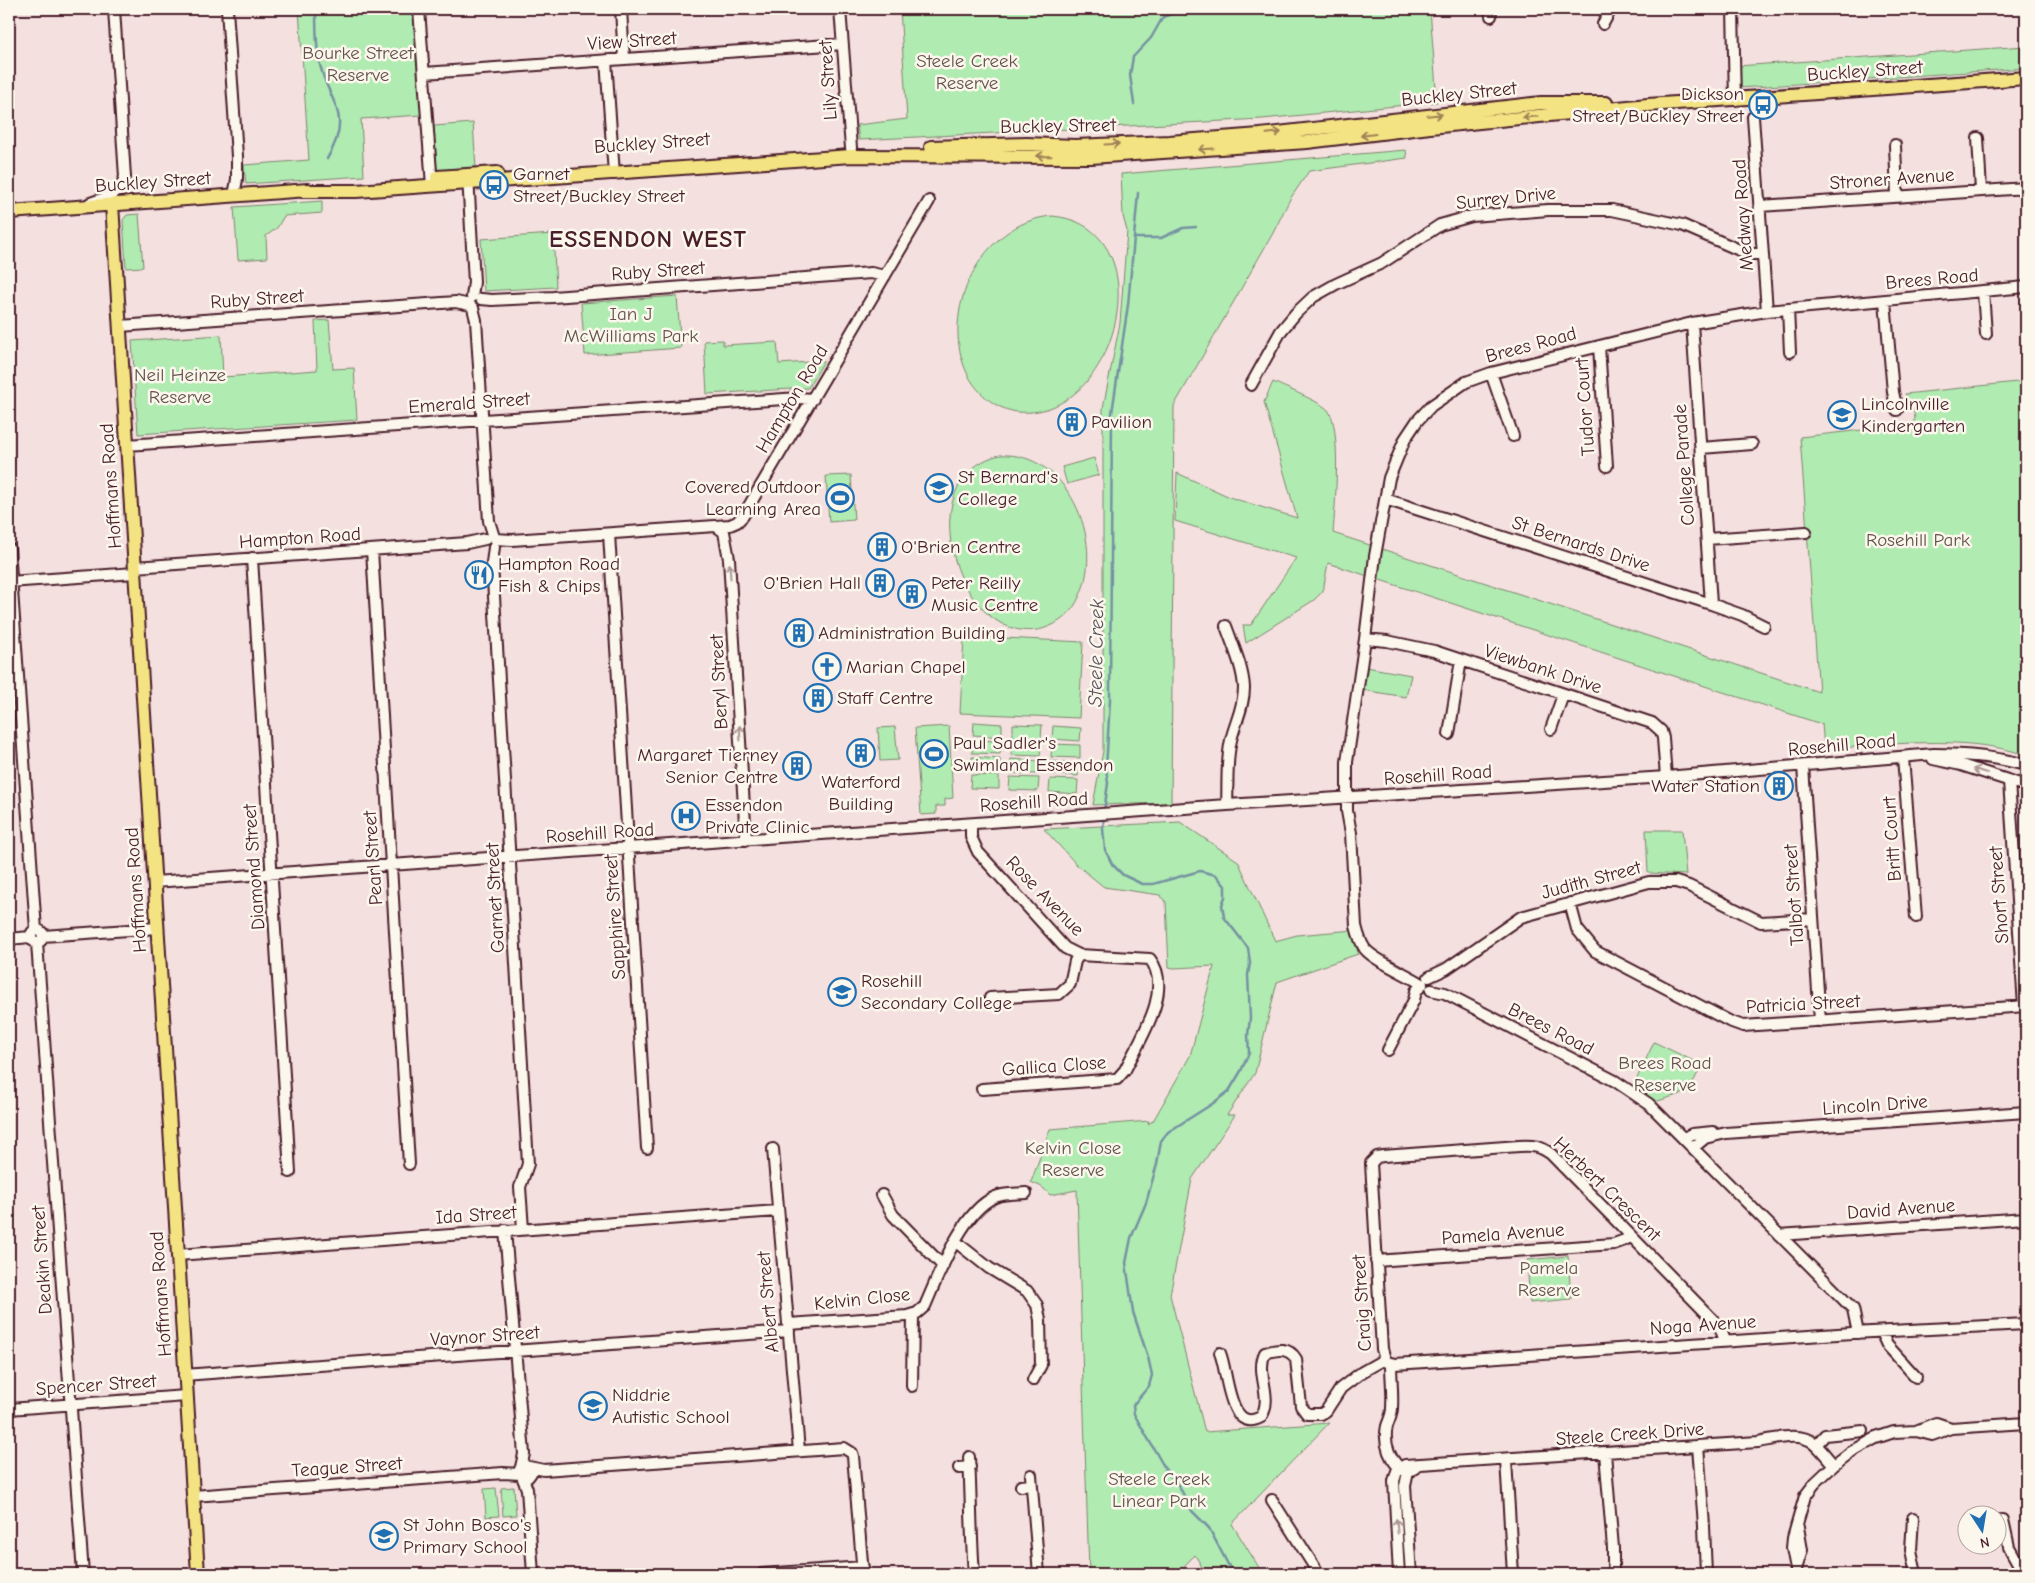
<svg xmlns="http://www.w3.org/2000/svg" width="2035" height="1583" font-family="'Comic Neue',sans-serif">
	<style>
		.green { fill: #b0ebb1; stroke: #7d856e }
		.lines { fill: none; stroke-linecap: round; stroke-linejoin: round }
		.stream { stroke: #7592a2; stroke-width: 2.5 }
		.minor-casing { stroke: #4a1f2b; stroke-width: 14 }
		.major-casing { stroke: #4a1f2b; stroke-width: 16 }
		.minor { stroke: #fbf7ec; stroke-width: 10 }
		.major { stroke: #f4e382; stroke-width: 12 }
		.oneway { stroke: #9f8156 }
		.oneway2 { stroke: #ab9695 }
		.labels { text-anchor: middle; dominant-baseline: central; stroke-width: 5; stroke-linejoin: round; paint-order: stroke }
		.street-label { font-size: 19px; fill: #4a1f2b; stroke: #fbf7ec }
		.park-label { font-size: 19px; fill: #64524c; stroke: #fbf7ec }
		.poi-label { font-size: 19px; fill: #4a1f2b; stroke: #fbf7ec; text-anchor: start }
		.water-label { font-size: 20px; font-style: italic; fill: #5c4f5d; stroke: #fbf7ec }
		.district-label { font-size: 24px; font-weight: bold; letter-spacing: 1px; fill: #4a1f2b; stroke: #fbf7ec }
	</style>
	<rect width="100%" height="100%" fill="#f4e0df"/>
	<filter id="ink" filterUnits="userSpaceOnUse"><feTurbulence type="fractalNoise" baseFrequency=".02" numOctaves="2"/><feDisplacementMap in="SourceGraphic" scale="10" xChannelSelector="R" yChannelSelector="G"/><feConvolveMatrix kernelMatrix="1 2 1 2 8 2 1 2 1" color-interpolation-filters="sRGB"/></filter>
	<g filter="url(#ink)">
		<path class="green" d="M299,9h114l8,106 -60,4 3,57 -118,8 -2,-19 65,-5z
			M900,9h530l7,93 -175,17 -403,21 -2,-15 50,-6z
			M2026,46v22l-287,20 -2,-22z
			M473,123l3,45 -39,3 -3,-45z
			M1406,150l1,8 -98,13 -19,28 -17,34 -99,173 -3,397 -78,2 10,-54v-343l17,-85 7,-92 -4,-15 -2,-42z
			M322,201v12l-38,3 -7,12 -11,8 1,22 -29,2 -4,-53z
			M139,214l4,53 -17,1 -3,-48 4,-5z
			M1052,216c113,9 68,206 -35,196 -21,-3 -39,-18 -49,-37 -31,-62 13,-153 84,-159z
			M553,234l3,53 -72,4 -3,-52z
			M677,296l4,52 -96,7 -4,-52z
			M329,320l4,49 21,-1 3,52 -219,14 -6,-93 89,-6 2,42 94,-7 -2,-49z
			M723,340v5l54,-3 2,22 45,-3 -16,27 -101,6 -3,-53z
			M2026,381v374c-64,-21 -136,-10 -202,-6l-2,-26 -1,1 -493,-161 -5,28 -9,9 -68,43 -3,-18h8l45,-67 -121,-37 2,-48 55,25 65,20 -33,-116 9,-20c11,5 48,20 55,28 14,17 7,99 5,123l486,159 -19,-255 80,-9c18,7 24,6 35,-9l-2,-11 -8,-14z
			M1000,455c67,-4 105,85 80,140 -7,17 -20,29 -38,34 -83,20 -137,-152 -42,-174z
			M1094,458l5,17 -32,9 -5,-17z
			M851,475l3,45 -25,2 -3,-46z
			M964,636l119,6 -4,76 -119,-5z
			M1366,667l45,8 -5,22 -44,-7z
			M974,722l28,2v13l-29,-2z
			M1013,724l29,1 -1,14 -28,-2z
			M949,726l4,72 -8,1v7h-9v8l-15,1 -6,-87z
			M1053,726l28,2 -1,13 -28,-2z
			M895,727l3,33 -18,1 -2,-33z
			M973,740l28,1 -1,13 -28,-1z
			M1012,742l29,1 -1,13 -29,-1z
			M1052,744l28,1v13l-29,-1z
			M972,757l28,2v13l-29,-2z
			M1011,759l29,2 -1,13 -29,-1z
			M1050,761l29,2 -1,13 -28,-2z
			M971,775l28,1v13l-29,-1z
			M1010,777l29,1 -1,13 -29,-1z
			M1050,779l28,1 -1,14 -28,-2z
			M1180,822l58,39 37,80 22,-6 57,-5 4,24 -81,28 -22,91 -28,42h8l-43,64 -22,116 35,137 124,-9 -97,101 31,50h-57l-11,-19 -19,19h-87l-12,-384 -27,5 -8,-8 -11,-5 19,-53 99,-8 -1,3 5,-3 37,-65 24,-90 -40,2 -5,-1 -3,-65 -6,-7 -56,-8 -27,-22 -33,-36z
			M1646,830h36l4,45 -38,-2z
			M1654,1042l48,23 -14,27 -34,10 -21,-15z
			M1568,1256l3,43 -41,4 -3,-43z
			M514,1487l2,28 -13,1 -2,-28z
			M496,1488l3,28 -13,1 -2,-28z"/>
		<g class="lines">
			<path class="stream" d="M316,9c0,16 0,34 3,51 8,43 36,52 8,99
				M1134,104l-4,-29 3,-18 18,-19 12,-21 11,-4 6,-4
				M1135,238h26l22,-10 13,-1
				M1104,812l4,-29 -2,-14 4,-69 2,-287 16,-108 10,-112
				M1104,817l-1,12 2,21 7,14 11,11 19,9h11l47,-13 16,4 9,11v11l-3,8 2,12 24,31 2,15 -2,12 2,43 -2,17 1,18 -8,18 -12,20 -17,13 -44,28 -7,9 -4,23 -11,39 -15,35 -5,25 7,49 15,45 4,18 -3,11 -16,19 1,9 33,58 12,14 13,25 17,17 24,46"/>
			<defs>
				<path id="minor" d="M227,9l10,147v23l-3,17
					M419,9l13,177
					M621,9l3,50
					M840,9l11,139
					M1490,9l1,7
					M1733,9l2,91
					M1603,24l8,-15
					M606,60l8,114
					M424,73l419,-29
					M1753,117l14,194
					M1978,138l3,53
					M1895,145l2,51
					M468,176l6,106 -2,15
					M90,203c16,-5 30,-9 35,-26l-11,-168
					M1760,206l266,-18
					M1983,291l3,43
					M481,299l11,1 61,-3 318,-24 14,3
					M1885,301l8,91 4,18
					M473,308l3,12 13,201 5,16
					M1788,309l2,43
					M1692,323l19,281
					M120,326l336,-24 14,3
					M1599,346l8,120
					M1491,373l22,63
					M1251,385l30,-54 15,-18 17,-16 23,-13 46,-21 58,-38 32,-9 76,-6h64l70,15 62,27 9,2h10
					M127,445l671,-47 15,1
					M1701,448l51,-4
					M1385,499l326,105 31,11 22,11
					M716,526l8,6 5,27 17,281
					M609,534l38,614
					M495,539l17,1 218,-15 7,-3 6,-6 186,-315
					M1707,539l99,-7
					M494,547l-2,16 36,601 -8,23 3,42
					M9,548l27,382
					M372,550l37,614
					M252,558l38,614
					M135,567l332,-24 18,-4
					M9,582l126,-9
					M1226,626c7,20 17,41 18,62 0,19 -9,35 -13,52 -5,22 -3,43 -4,65
					M1365,639l22,2 47,10 218,72 9,8 2,7 3,39
					M1551,729l12,-34
					M1449,734l12,-74
					M1903,758l13,159
					M1933,759l28,6 65,21
					M1803,766l17,255
					M2009,781l15,225
					M971,824v13l7,15 87,96 14,7 71,4c24,31 -10,80 -25,111l-8,9 -135,10
					M154,882l1073,-77 439,-28 268,-23c32,0 62,3 92,11
					M1570,903l7,26 18,22 134,70 14,5 283,-20
					M31 936a6 6 0 1 1 12 0a6 6 0 1 1-12 0Z
					M43,936l114,-8
					M9,939l21,-2
					M37,943l46,631
					M1429,977l17,-8 75,-52 128,-35h27l13,4 72,36 52,-3
					M1422,984c-15,-10 -47,-23 -57,-35 -5,-7 -7,-15 -9,-23l-5,-93 -4,-22v-49l18,-123 10,-83 14,-78 16,-39 12,-18 14,-15 35,-24 25,-9 201,-50 75,-12 259,-24
					M1431,990l14,3 170,88 34,23 204,205 5,24
					M990,998l69,-4 11,-10 5,-23 4,-6
					M1388,1050l26,-50 2,-9 6,-6
					M1684,1138l8,-4 21,-2
					M1693,1148l12,-10 21,-5 300,-21
					M773,1149l26,302
					M882,1195l11,20 50,51
					M505,1230l19,224 -3,13
					M1779,1235l247,-17
					M956,1242l33,26 38,23 10,14 3,15 1,45 -8,15
					M177,1255l601,-44
					M1376,1261l238,-17 11,-4 5,-4
					M788,1324l119,-8 10,-3 8,-7c14,-32 37,-95 70,-109 10,-4 20,-3 31,-4
					M1881,1332l6,13 29,32
					M1220,1353c8,18 8,82 41,64 13,-20 -6,-44 4,-64 12,-4 24,-6 31,6l5,47 6,8h14l5,-3 15,-23 21,-16 23,-13
					M1385,1359l2,3 8,2 457,-31 174,-9
					M1385,1359l-3,-10 -11,-186 6,-6 6,-1 136,-10c14,-1 21,0 32,8l169,173 5,14
					M1391,1364c0,14 2,29 1,44 0,7 -3,12 -5,18 -4,17 3,37 18,45
					M184,1375l605,-44
					M912,1386l1,-71
					M9,1409l177,-13
					M1916,1431l16,4 19,-7 75,-5
					M1816,1445l9,-10 38,-4
					M1698,1446l6,80 2,48
					M1605,1453l8,95v26
					M969,1457c2,40 2,78 5,117
					M1506,1460l7,114
					M530,1468l1,5 -3,4 -8,-3v-5l4,-3 20,4 300,-22 8,5 1,3 10,118
					M959,1468l11,-1
					M1031,1475l8,99
					M522,1476l5,13 6,85
					M1021,1486l10,-1
					M193,1496l310,-23 17,1
					M1272,1500l47,74
					M1913,1518l-2,32 5,24
					M2003,1520l6,27 15,27
					M1797,1566l5,-16 -4,-23
					M762,1574l101,-7
					M1399,1574l-5,-93 3,-10 8,-6 353,-23c18,-3 42,-11 57,2 7,6 13,15 19,21
					M1411,1574l-6,-88 3,-14 7,-4
					M1797,1574l-5,-26 1,-10 12,-42 10,-13 19,-18 17,-13 25,-14 18,-6 22,-1 20,-8 15,5"/>
				<path id="major" d="M931,147l96,-3 48,2 94,-4 91,-7 281,-32h65
					M437,177l60,-4
					M301,191h55l495,-35 240,1 216,-15 123,-15 218,-22 378,-27
					M112,204l86,1370
					M9,212l299,-22"/>
			</defs>
			<use href="#minor" class="minor-casing"/>
			<use href="#major" class="major-casing"/>
			<use href="#minor" class="minor"/>
			<use href="#major" class="major"/>
		</g>
		<defs><path id="oneway-shaft" d="M-6 0H5M1.5-3L5.5 0L1.5 3" fill="none" stroke-width="1.6" stroke-linecap="round" stroke-linejoin="round" transform="scale(1.25)"/></defs>
		<g class="oneway">
			<use href="#oneway-shaft" transform="translate(1435 115) rotate(-6)"/>
			<use href="#oneway-shaft" transform="translate(1530 117) rotate(174)"/>
			<use href="#oneway-shaft" transform="translate(1274 133) rotate(-6)"/>
			<use href="#oneway-shaft" transform="translate(1368 135) rotate(173)"/>
			<use href="#oneway-shaft" transform="translate(1112 144) rotate(-3)"/>
			<use href="#oneway-shaft" transform="translate(1206 149) rotate(176)"/>
			<use href="#oneway-shaft" transform="translate(1044 156) rotate(-179)"/>
		</g>
		<g class="oneway2">
			<use href="#oneway-shaft" transform="translate(730 571) rotate(-94)"/>
			<use href="#oneway-shaft" transform="translate(740 733) rotate(-93)"/>
			<use href="#oneway-shaft" transform="translate(1980 771) rotate(-162)"/>
			<use href="#oneway-shaft" transform="translate(1397 1526) rotate(-95)"/>
		</g>
	</g>
	<defs>
		<symbol id="bus-ring" viewBox="-11 -11 22 22"><circle r="9.5" fill="#fbf7ec" stroke="#1f6fb2" stroke-width="1.5"/><path d="M-5-6H5V4H4V6H2V4H-2V6H-4V4H-5ZM-3.5-4V0h7V-4ZM-3.5 1.2v1.5H-2V1.2ZM2 1.2v1.5H3.5V1.2Z" fill="#1f6fb2"/></symbol>
		<symbol id="school-ring" viewBox="-11 -11 22 22"><circle r="9.5" fill="#fbf7ec" stroke="#1f6fb2" stroke-width="1.5"/><path d="M0-5L7-2L0 1L-7-2ZM-4 1L0 2.5L4 1V4Q0 6-4 4Z" fill="#1f6fb2"/></symbol>
		<symbol id="building-ring" viewBox="-11 -11 22 22"><circle r="9.5" fill="#fbf7ec" stroke="#1f6fb2" stroke-width="1.5"/><path d="M-4-6H4V6H1V3H-1V6H-4ZM-2.5-4.3h1.7v1.8h-1.7ZM.8-4.3h1.7v1.8H.8ZM-2.5-1h1.7V.8h-1.7ZM.8-1h1.7V.8H.8Z" fill="#1f6fb2"/></symbol>
		<symbol id="stadium-ring" viewBox="-11 -11 22 22"><circle r="9.5" fill="#fbf7ec" stroke="#1f6fb2" stroke-width="1.5"/><path d="M0-5a6.5 5 0 1 0 0 10a6.5 5 0 1 0 0-10ZM-3.5-1.8h7v3.6h-7Z" fill="#1f6fb2"/></symbol>
		<symbol id="restaurant-ring" viewBox="-11 -11 22 22"><circle r="9.5" fill="#fbf7ec" stroke="#1f6fb2" stroke-width="1.5"/><path d="M-5-6h1v4h1v-4h1v4h1v-4h1v5L-1.5 .5V6h-2V.5L-5-1ZM5-6V6H3V1.5H1.5Q1.5-4 5-6Z" fill="#1f6fb2"/></symbol>
		<symbol id="church-ring" viewBox="-11 -11 22 22"><circle r="9.5" fill="#fbf7ec" stroke="#1f6fb2" stroke-width="1.5"/><path d="M-1.2-6h2.4v3.5h3.3v2.4h-3.3V6h-2.4V-.1h-3.3v-2.4h3.3Z" fill="#1f6fb2"/></symbol>
		<symbol id="hospital-ring" viewBox="-11 -11 22 22"><circle r="9.5" fill="#fbf7ec" stroke="#1f6fb2" stroke-width="1.5"/><path d="M-5-5h3v3.5h4V-5h3V5h-3V1.5h-4V5h-3Z" fill="#1f6fb2"/></symbol>
	</defs>
	<g fill-rule="evenodd">
		<use href="#bus-ring" x="1747" y="89" width="32" height="32"/>
		<use href="#bus-ring" x="478" y="169" width="32" height="32"/>
		<use href="#school-ring" x="1826" y="399" width="32" height="32"/>
		<use href="#building-ring" x="1056" y="406" width="32" height="32"/>
		<use href="#school-ring" x="923" y="472" width="32" height="32"/>
		<use href="#stadium-ring" x="824" y="482" width="32" height="32"/>
		<use href="#building-ring" x="866" y="531" width="32" height="32"/>
		<use href="#restaurant-ring" x="463" y="559" width="32" height="32"/>
		<use href="#building-ring" x="864" y="567" width="32" height="32"/>
		<use href="#building-ring" x="896" y="578" width="32" height="32"/>
		<use href="#building-ring" x="783" y="617" width="32" height="32"/>
		<use href="#church-ring" x="811" y="651" width="32" height="32"/>
		<use href="#building-ring" x="802" y="682" width="32" height="32"/>
		<use href="#building-ring" x="845" y="737" width="32" height="32"/>
		<use href="#stadium-ring" x="918" y="738" width="32" height="32"/>
		<use href="#building-ring" x="781" y="750" width="32" height="32"/>
		<use href="#building-ring" x="1763" y="770" width="32" height="32"/>
		<use href="#hospital-ring" x="670" y="800" width="32" height="32"/>
		<use href="#school-ring" x="826" y="976" width="32" height="32"/>
		<use href="#school-ring" x="577" y="1390" width="32" height="32"/>
		<use href="#school-ring" x="368" y="1520" width="32" height="32"/>
	</g>
	<g class="labels">
		<g class="street-label">
			<text transform="translate(632 41) rotate(-4)">View Street</text>
			<text transform="translate(1865 71) rotate(-4)">Buckley Street</text>
			<text transform="translate(828 80) rotate(-94)">Lily Street</text>
			<text transform="translate(1459 94) rotate(-6)">Buckley Street</text>
			<text transform="translate(1058 126) rotate(-1)">Buckley Street</text>
			<text transform="translate(652 143) rotate(-4)">Buckley Street</text>
			<text transform="translate(1892 179) rotate(-4)">Stroner Avenue</text>
			<text transform="translate(153 182) rotate(-4)">Buckley Street</text>
			<text transform="translate(1506 198) rotate(-6)">Surrey Drive</text>
			<text transform="translate(1743 215) rotate(-94)">Medway Road</text>
			<text transform="translate(658 271) rotate(-4)">Ruby Street</text>
			<text transform="translate(1932 279) rotate(-5)">Brees Road</text>
			<text transform="translate(257 299) rotate(-4)">Ruby Street</text>
			<text transform="translate(1531 345) rotate(-15)">Brees Road</text>
			<text transform="translate(792 399) rotate(-59)">Hampton Road</text>
			<text transform="translate(469 403) rotate(-4)">Emerald Street</text>
			<text transform="translate(1585 407) rotate(-94)">Tudor Court</text>
			<text transform="translate(1684 465) rotate(-94)">College Parade</text>
			<text transform="translate(111 486) rotate(-94)">Hoffmans Road</text>
			<text transform="translate(300 538) rotate(-4)">Hampton Road</text>
			<text transform="translate(1581 544) rotate(18)">St Bernards Drive</text>
			<text transform="translate(1543 669) rotate(18)">Viewbank Drive</text>
			<text transform="translate(719 682) rotate(-93)">Beryl Street</text>
			<text transform="translate(1842 745) rotate(-5)">Rosehill Road</text>
			<text transform="translate(1438 775) rotate(-4)">Rosehill Road</text>
			<text transform="translate(1034 802) rotate(-4)">Rosehill Road</text>
			<text transform="translate(600 833) rotate(-4)">Rosehill Road</text>
			<text transform="translate(1892 839) rotate(-94)">Britt Court</text>
			<text transform="translate(373 858) rotate(-94)">Pearl Street</text>
			<text transform="translate(254 867) rotate(-94)">Diamond Street</text>
			<text transform="translate(1591 880) rotate(-15)">Judith Street</text>
			<text transform="translate(136 890) rotate(-94)">Hoffmans Road</text>
			<text transform="translate(1794 895) rotate(-94)">Talbot Street</text>
			<text transform="translate(1999 895) rotate(-94)">Short Street</text>
			<text transform="translate(1045 896) rotate(46)">Rose Avenue</text>
			<text transform="translate(495 898) rotate(-93)">Garnet Street</text>
			<text transform="translate(615 917) rotate(-94)">Sapphire Street</text>
			<text transform="translate(1803 1004) rotate(-3)">Patricia Street</text>
			<text transform="translate(1551 1029) rotate(27)">Brees Road</text>
			<text transform="translate(1054 1066) rotate(-4)">Gallica Close</text>
			<text transform="translate(1875 1105) rotate(-4)">Lincoln Drive</text>
			<text transform="translate(1607 1189) rotate(44)">Herbert Crescent</text>
			<text transform="translate(1901 1209) rotate(-4)">David Avenue</text>
			<text transform="translate(476 1215) rotate(-4)">Ida Street</text>
			<text transform="translate(1503 1234) rotate(-4)">Pamela Avenue</text>
			<text transform="translate(42 1260) rotate(-94)">Deakin Street</text>
			<text transform="translate(161 1294) rotate(-94)">Hoffmans Road</text>
			<text transform="translate(862 1299) rotate(-6)">Kelvin Close</text>
			<text transform="translate(768 1302) rotate(-95)">Albert Street</text>
			<text transform="translate(1362 1303) rotate(-94)">Craig Street</text>
			<text transform="translate(1703 1325) rotate(-4)">Noga Avenue</text>
			<text transform="translate(485 1336) rotate(-4)">Vaynor Street</text>
			<text transform="translate(96 1385) rotate(-4)">Spencer Street</text>
			<text transform="translate(1630 1434) rotate(-4)">Steele Creek Drive</text>
			<text transform="translate(347 1467) rotate(-4)">Teague Street</text>
		</g>
		<g class="park-label">
			<text x="358" y="53">Bourke Street<tspan x="358" dy="22">Reserve</tspan></text>
			<text x="967" y="61">Steele Creek<tspan x="967" dy="22">Reserve</tspan></text>
			<text x="631" y="314">Ian J<tspan x="631" dy="22">McWilliams Park</tspan></text>
			<text x="180" y="375">Neil Heinze<tspan x="180" dy="22">Reserve</tspan></text>
			<text x="1918" y="540">Rosehill Park</text>
			<text x="1665" y="1063">Brees Road<tspan x="1665" dy="22">Reserve</tspan></text>
			<text x="1073" y="1148">Kelvin Close<tspan x="1073" dy="22">Reserve</tspan></text>
			<text x="1549" y="1268">Pamela<tspan x="1549" dy="22">Reserve</tspan></text>
			<text x="1159" y="1479">Steele Creek<tspan x="1159" dy="22">Linear Park</tspan></text>
		</g>
		<g class="poi-label">
			<text x="1744" y="94" text-anchor="end">Dickson<tspan x="1744" dy="22">Street/Buckley Street</tspan></text>
			<text x="513" y="174">Garnet<tspan x="513" dy="22">Street/Buckley Street</tspan></text>
			<text x="1861" y="404">Lincolnville<tspan x="1861" dy="22">Kindergarten</tspan></text>
			<text x="1091" y="422">Pavilion</text>
			<text x="958" y="477">St Bernard's<tspan x="958" dy="22">College</tspan></text>
			<text x="821" y="487" text-anchor="end">Covered Outdoor<tspan x="821" dy="22">Learning Area</tspan></text>
			<text x="901" y="547">O'Brien Centre</text>
			<text x="498" y="564">Hampton Road<tspan x="498" dy="22">Fish &amp; Chips</tspan></text>
			<text x="861" y="583" text-anchor="end">O'Brien Hall</text>
			<text x="931" y="583">Peter Reilly<tspan x="931" dy="22">Music Centre</tspan></text>
			<text x="818" y="633">Administration Building</text>
			<text x="846" y="667">Marian Chapel</text>
			<text x="837" y="698">Staff Centre</text>
			<text x="953" y="743">Paul Sadler's<tspan x="953" dy="22">Swimland Essendon</tspan></text>
			<text x="778" y="755" text-anchor="end">Margaret Tierney<tspan x="778" dy="22">Senior Centre</tspan></text>
			<text x="861" y="782" text-anchor="middle">Waterford<tspan x="861" dy="22">Building</tspan></text>
			<text x="1760" y="786" text-anchor="end">Water Station</text>
			<text x="705" y="805">Essendon<tspan x="705" dy="22">Private Clinic</tspan></text>
			<text x="861" y="981">Rosehill<tspan x="861" dy="22">Secondary College</tspan></text>
			<text x="612" y="1395">Niddrie<tspan x="612" dy="22">Autistic School</tspan></text>
			<text x="403" y="1525">St John Bosco's<tspan x="403" dy="22">Primary School</tspan></text>
		</g>
		<g class="water-label">
			<text transform="translate(1096 653) rotate(-89)">Steele Creek</text>
		</g>
		<g class="district-label">
			<text x="648" y="239">ESSENDON WEST</text>
		</g>
	</g>
	<rect width="2035" height="1583" fill="none" stroke="#fbf7ec" stroke-width="30"/>
	<rect x="15" y="15" width="2005" height="1553" fill="none" stroke="#4a1f2b" stroke-width="2" filter="url(#ink)"/>
	<g transform="translate(1982 1530) rotate(168)"><circle r="24" fill="#fbf7ec" stroke="#b4a19f"/>
	<path d="M0-4L9 19L0 12L-9 19Z" fill="#1f6fb2"/>
	<text y="-8" font-size="14" font-weight="bold" text-anchor="middle" fill="#4a1f2b">N</text>
	</g>
</svg>
